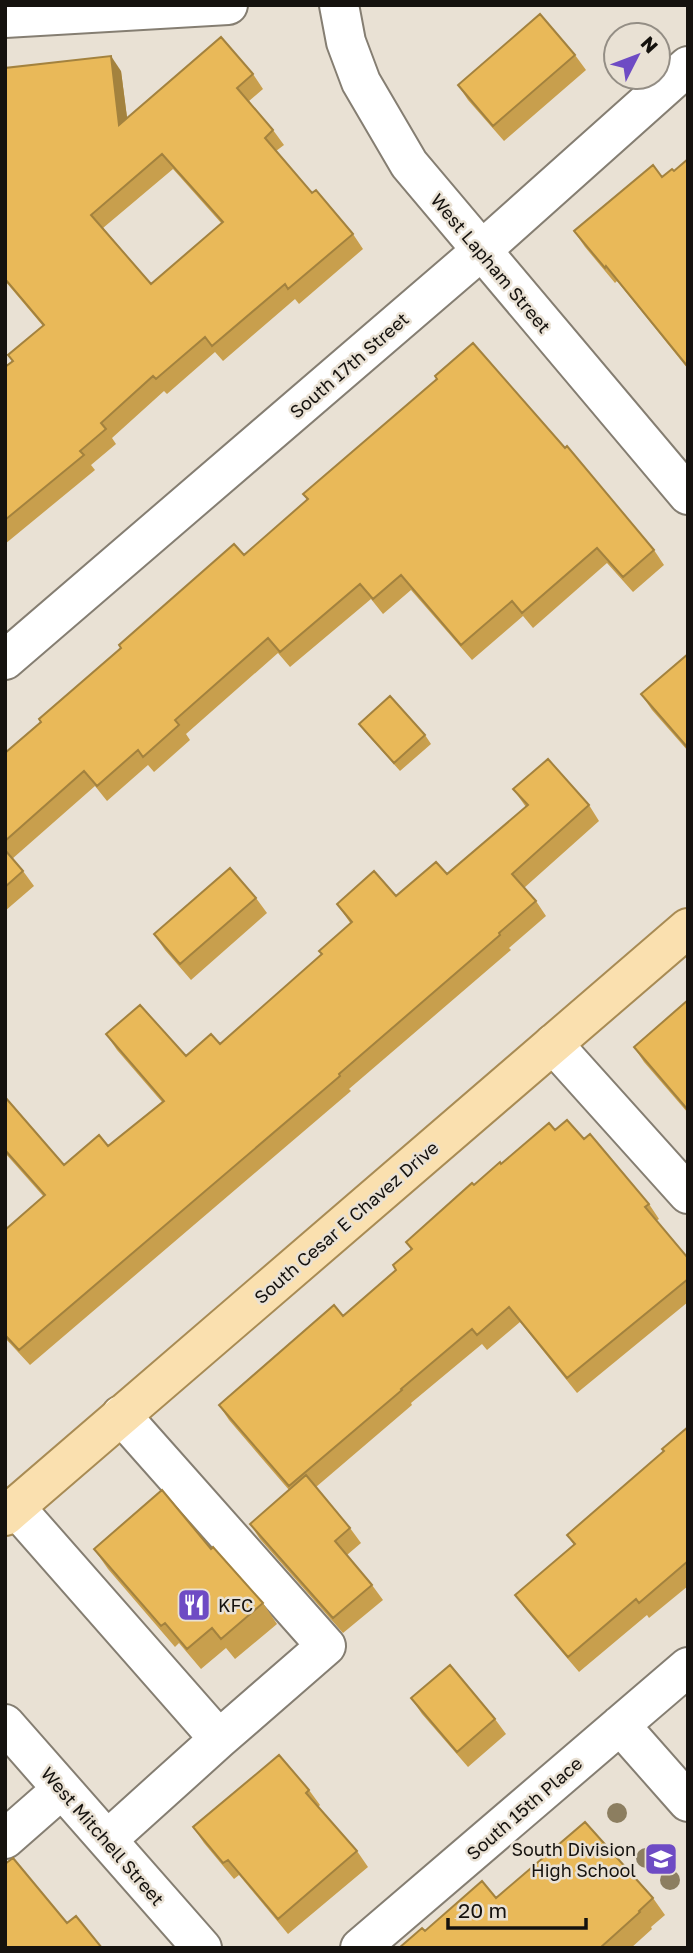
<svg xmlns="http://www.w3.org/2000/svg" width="693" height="1953" font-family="'Golos Text',sans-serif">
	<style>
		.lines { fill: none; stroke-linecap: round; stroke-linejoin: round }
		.minor-casing { stroke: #857e72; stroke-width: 42 }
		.major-casing { stroke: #a88b54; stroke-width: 42 }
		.minor { stroke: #fff; stroke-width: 38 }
		.major { stroke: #fae0af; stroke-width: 38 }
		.tree { fill: #8c7e60 }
		.wall { fill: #c89f4d; fill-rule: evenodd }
		.shaded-wall { fill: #a3823e }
		.building { fill: #e9b959; stroke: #a3823e; stroke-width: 2; fill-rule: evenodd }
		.labels { text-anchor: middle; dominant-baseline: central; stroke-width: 5; stroke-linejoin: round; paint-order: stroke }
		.street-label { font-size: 18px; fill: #15120e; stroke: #e9e1d4 }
		.poi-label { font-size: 18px; fill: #15120e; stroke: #e9e1d4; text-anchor: start }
	</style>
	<rect width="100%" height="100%" fill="#e9e1d4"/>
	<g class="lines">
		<defs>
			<path id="minor" d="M339,5l7,37 15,40 48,82 279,331
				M5,18l223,-13
				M5,660l477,-410 206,-184
				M553,1044l135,150
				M15,1507l204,232 107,-93 -205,-231
				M5,1724l197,224
				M620,1725l68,77
				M5,1839l57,-50
				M107,1840l112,-101
				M360,1948l328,-281"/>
			<path id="major" d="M5,1516l683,-588"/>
		</defs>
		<use href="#minor" class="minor-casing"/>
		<use href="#major" class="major-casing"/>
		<use href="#minor" class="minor"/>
		<use href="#major" class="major"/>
	</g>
	<g class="tree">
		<circle cx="617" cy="1813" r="10"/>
		<circle cx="646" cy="1858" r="10"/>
		<circle cx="670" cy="1880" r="10"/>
	</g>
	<path class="wall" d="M575,55l11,15 -82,71 -36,-41 -10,-15z
		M5,66l1,1 115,4 6,47 126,-44 10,15 -14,12 24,29 11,15 -8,6 36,42 41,41 10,15 -64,55 -4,-5 -72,62 -8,-9 -48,42 -3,-3 -52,47 4,6 -25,21 4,5 -90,74v-177l7,-6 -4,-6 35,-29 -38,-45zM173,169l49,55 -71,60 -48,-56z
		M688,159v210l-71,-88 -2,2 -30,-36 -11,-16 100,-60z
		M303,494l351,56 10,15 -31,27 -26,-29 -74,65 -10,-12 -51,44 -61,-70 -28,24 -12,-15 -81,68 -12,-14 -92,81 4,6 -36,32 -6,-7 -41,36 -12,-15 -83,73 11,12 11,15 -29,25v-158l239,-198 63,-55z
		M688,654v97l-36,-41 -11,-16z
		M359,724l66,11 6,9 -31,27 -35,-39z
		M513,789l76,16 10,16 -75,67 12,13 10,15 -37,32 2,2 -162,139 2,2 -321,274 -25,-27v-108l39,-33 -39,-44v-56l59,68 44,-19 54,-44 -45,-52 -11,-16 80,22 34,-12 102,-89 29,-31 -14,-20 59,-8 51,-22 79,-67z
		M256,898l11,15 -76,67 -26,-30 -11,-16z
		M688,1000v113l-44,-51 -10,-15z
		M555,1130l29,9 65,65 10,15 -3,2 32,37v44l-111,91 -57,-71 -33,28 -5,-6 -71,59 1,2 -96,82 34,41 11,15 -14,12 25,30 11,15 -40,33 -83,-94 -10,-15 39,-34 -60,-70 -10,-15 124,-89 53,-46 -3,-5 18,-16 -5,-7 68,-57 27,-21z
		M688,1427v159l-39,32 -2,-3 -68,57 -53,-62 -11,-15 59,-50 -7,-10 97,-84z
		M94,1549h117l52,54 14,21 -42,35 -9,-11 -25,21 -22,-26 -4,4 -67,-78z
		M411,1698l84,21 11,15 -38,33 -46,-53z
		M309,1790l11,15 -2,2 39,44 11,16 -80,67 -49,-59 -5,4 -30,-36 -11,-16z
		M653,1898l12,17 -14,12 1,2 -21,19h-232l26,-17z"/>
	<path class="shaded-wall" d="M111,56l10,15 9,69 -11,-15z"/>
	<path class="building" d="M540,14l35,41 -82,71 -35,-41z
		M221,37l32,37 -16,14 36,42 -8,8 47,55 4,-3 37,44 -65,55 -3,-5 -73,62 -7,-9 -49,42 -3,-3 -52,47 5,6 -26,22 4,4 -79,65v-153l8,-6 -5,-6 36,-30 -39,-46v-211l106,-12 8,69zM162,154l61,68 -72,62 -60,-69z
		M688,159v208l-82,-101 -1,2 -31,-37 79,-66 9,12 10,-8 2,2z
		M473,343l92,105 2,-2 87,104 -31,27 -26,-29 -75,65 -10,-12 -51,44 -60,-70 -28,24 -13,-15 -80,68 -12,-14 -93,82 4,5 -36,32 -5,-7 -41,36 -13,-15 -79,70v-88l36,-31 -2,-3 82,-71 -2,-3 115,-101 10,11 64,-56 -5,-5 134,-115 -2,-3z
		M688,654v94l-47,-54z
		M390,696l35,39 -31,28 -35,-39z
		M548,759l41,46 -77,69 24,27 -37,32 1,2 -161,139 1,2 -321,274 -14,-15v-105l40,-35 -40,-45v-53l59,68 35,-30 9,11 56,-45 -58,-67 34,-29 46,51 25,-22 9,10 102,-90 -3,-3 33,-29 -15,-18 37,-33 22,25 40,-34 11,12 81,-69 -15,-16z
		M5,850l18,21 -18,16z
		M230,868l26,30 -76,66 -26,-30z
		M688,1000v110l-54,-63z
		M567,1120l17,19 6,-5 59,70 -4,3 43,51v21l-121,99 -58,-71 -32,28 -5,-6 -71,60 1,1 -113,96 -70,-81 115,-100 9,11 53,-46 -3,-5 19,-16 -6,-7 66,-59 2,2 26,-23 1,2 48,-41 6,7z
		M688,1427v134l-49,42 -3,-4 -68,58 -53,-62 60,-51 -8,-9 97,-84 -2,-2z
		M306,1475l44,53 -15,13 37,44 -39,33 -83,-94z
		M162,1490l49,59 2,-2 50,56 -42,36 -9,-11 -25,21 -22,-26 -4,3 -67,-77z
		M450,1665l45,54 -38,33 -46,-54z
		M279,1755l30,35 -3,3 51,58 -79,68 -50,-59 -5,3 -30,-36z
		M585,1822l68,76 -14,13 1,1 -40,36h-201l23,-20 3,3 57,-50 14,17z
		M13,1858l54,65 9,-7 26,32h-97v-84z"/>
	<defs>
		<symbol id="restaurant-square" viewBox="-11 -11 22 22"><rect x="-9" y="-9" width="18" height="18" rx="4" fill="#6e4bc4" stroke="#e9e1d4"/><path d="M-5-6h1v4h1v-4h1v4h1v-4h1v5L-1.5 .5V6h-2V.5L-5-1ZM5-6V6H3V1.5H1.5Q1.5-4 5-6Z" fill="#fff"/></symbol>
		<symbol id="school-square" viewBox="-11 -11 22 22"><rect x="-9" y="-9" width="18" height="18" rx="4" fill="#6e4bc4" stroke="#e9e1d4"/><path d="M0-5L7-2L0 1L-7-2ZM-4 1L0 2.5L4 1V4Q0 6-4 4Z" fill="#fff"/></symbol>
	</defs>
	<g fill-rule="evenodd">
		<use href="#restaurant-square" x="175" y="1586" width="38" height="38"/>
		<use href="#school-square" x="642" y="1840" width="38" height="38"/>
	</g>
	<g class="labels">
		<g class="street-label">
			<text transform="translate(491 263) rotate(50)">West Lapham Street</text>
			<text transform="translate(349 365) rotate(-41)">South 17th Street</text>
			<text transform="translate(346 1222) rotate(-41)">South Cesar E Chavez Drive</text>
			<text transform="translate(524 1808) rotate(-41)">South 15th Place</text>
			<text transform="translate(103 1836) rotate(49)">West Mitchell Street</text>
		</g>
		<g class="poi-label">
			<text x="218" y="1605">KFC</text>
			<text x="636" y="1849" text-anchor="end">South Division<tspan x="636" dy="21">High School</tspan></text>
		</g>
	</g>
	<rect width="693" height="1953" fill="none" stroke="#15120e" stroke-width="14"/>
	<g transform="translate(637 56) rotate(48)"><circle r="33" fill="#e9e1d4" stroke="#948e85" stroke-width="2"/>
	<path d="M0-5L12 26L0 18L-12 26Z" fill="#6e4bc4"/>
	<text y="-10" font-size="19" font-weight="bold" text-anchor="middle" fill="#15120e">N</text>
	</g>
	<path d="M448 1918v10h138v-10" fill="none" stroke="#15120e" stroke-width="3.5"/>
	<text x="458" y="1918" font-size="21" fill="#15120e" stroke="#e9e1d4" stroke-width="5" paint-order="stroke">20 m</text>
</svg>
